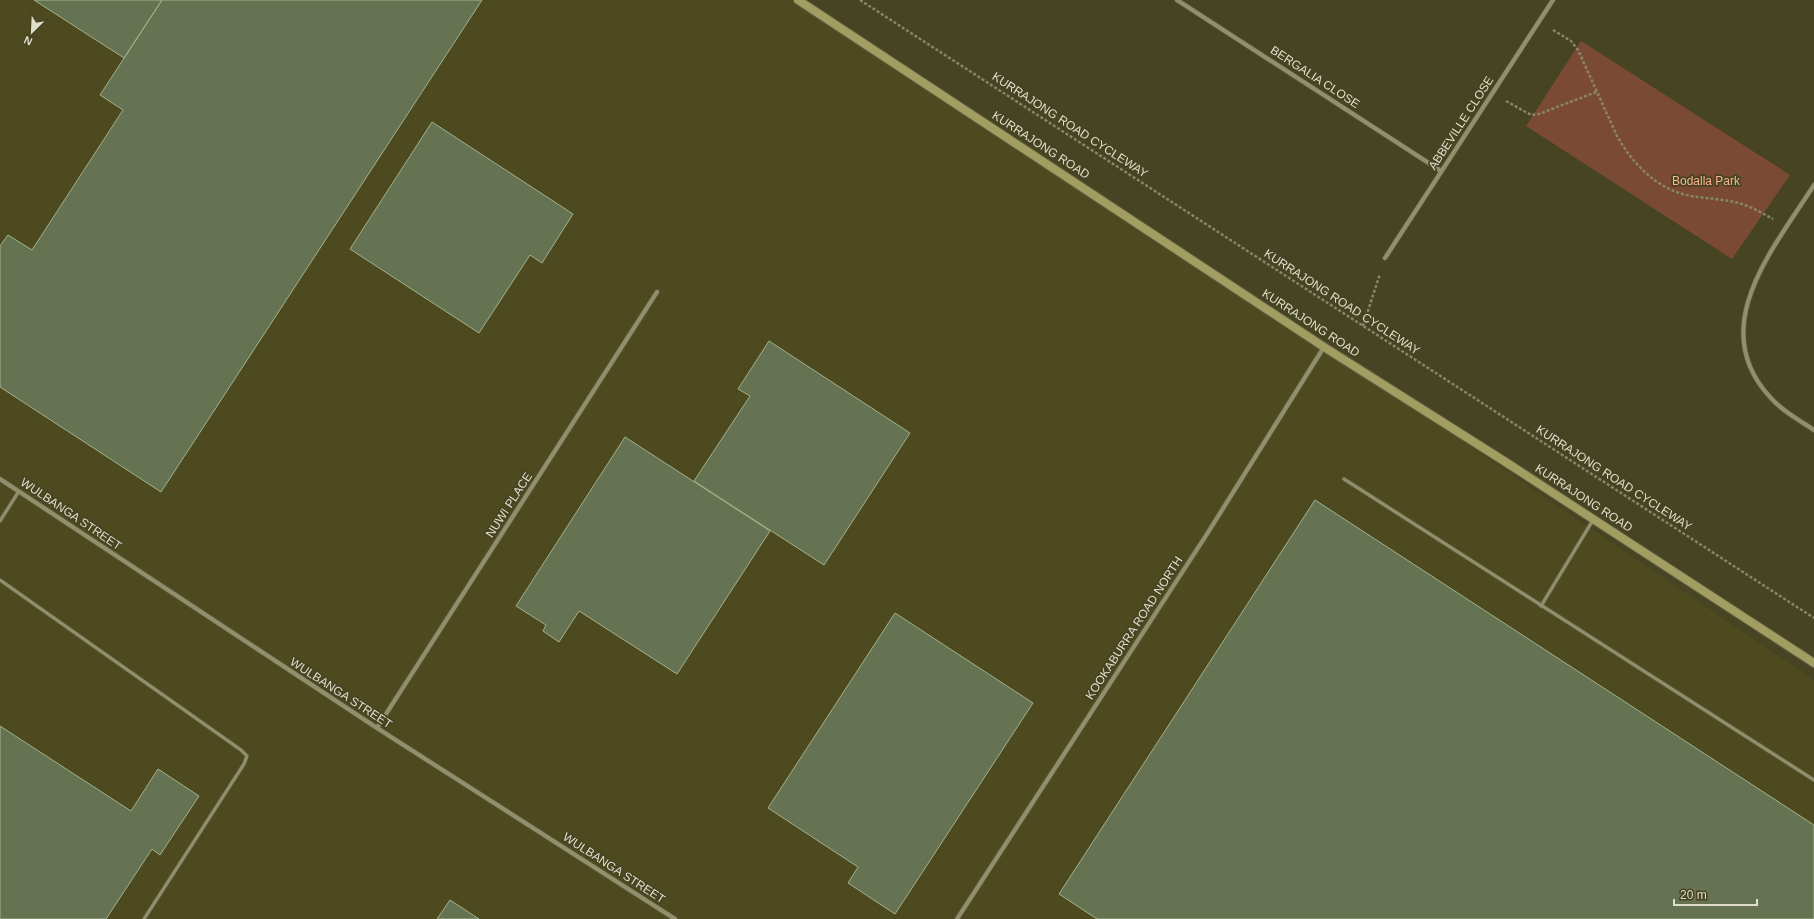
<svg xmlns="http://www.w3.org/2000/svg" width="1814" height="919" font-family="Arial,sans-serif">
	<style>
		.built { fill: #4d4a20 }
		.green { fill: #7b4a34 }
		.building { fill: #667352; stroke: #a3b18d }
		.lines { fill: none; stroke-linecap: round; stroke-linejoin: round }
		.lane-casing { stroke: #626042; stroke-width: 4.5 }
		.street-casing { stroke: #626042; stroke-width: 5.5 }
		.secondary-casing { stroke: #626042; stroke-width: 10 }
		.path { stroke: #87856a; stroke-width: 2.5; stroke-dasharray: 3 2; stroke-linecap: butt }
		.lane { stroke: #92906c; stroke-width: 3 }
		.street { stroke: #92906c; stroke-width: 4 }
		.secondary { stroke: #a29e62; stroke-width: 8 }
		.labels { text-anchor: middle; dominant-baseline: central; stroke-width: 3.5; stroke-linejoin: round; paint-order: stroke }
		.street-label { font-size: 12px; fill: #dfdecb; stroke: #464422 }
		.park-label { font-size: 12px; fill: #fcb18f; stroke: #464422 }
	</style>
	<rect width="100%" height="100%" fill="#464422"/>
	<path class="built" d="M0,0h798l526,347 490,333v239h-1814z"/>
	<path class="green" d="M1581,41l209,134 -58,84 -206,-133z"/>
	<path class="building" d="M34,0h128l-38,58z
		M162,0h320l-321,492 -161,-105v-141l8,-11 24,15 91,-140 -23,-15z
		M432,122l141,92 -31,49 -12,-8 -51,78 -129,-84z
		M769,341l141,92 -86,132 -130,-84 56,-85 -12,-7z
		M625,437l145,94 -93,143 -98,-63 -20,31 -16,-11 3,-6 -30,-19z
		M1315,500l499,325v94h-717l-38,-25z
		M895,613l138,90 -138,211 -47,-31 10,-16 -90,-59z
		M0,726l131,85 27,-42 41,27 -39,59 -8,-6 -46,70h-106z
		M450,900l29,19h-42z"/>
	<g class="lines">
		<defs>
			<path id="lane" d="M1344,479l470,301
				M0,521l19,-30
				M0,580l241,170 6,6 -3,8 -100,155
				M1541,606l52,-86"/>
			<path id="street" d="M1177,0l264,171
				M1814,185c-40,63 -109,142 -44,212 12,14 29,23 44,33
				M1385,258l168,-258
				M0,479l377,249 298,191
				M377,728l280,-436
				M957,919l250,-385 117,-187"/>
			<path id="secondary" d="M798,0l526,347 180,114 310,202"/>
		</defs>
		<use href="#lane" class="lane-casing"/>
		<use href="#street" class="street-casing"/>
		<use href="#secondary" class="secondary-casing"/>
		<path class="path" d="M860,0l954,618
			M1553,30l18,11 7,9 39,86c16,28 40,54 74,60 18,3 37,3 54,9 10,4 19,9 28,14
			M1506,101l25,14 8,-1 57,-22
			M1363,326l17,-52"/>
		<use href="#lane" class="lane"/>
		<use href="#street" class="street"/>
		<use href="#secondary" class="secondary"/>
	</g>
	<g class="labels">
		<g class="street-label">
			<text transform="translate(1315 77) rotate(33)">BERGALIA CLOSE</text>
			<text transform="translate(1461 123) rotate(-57)">ABBEVILLE CLOSE</text>
			<text transform="translate(1070 125) rotate(33)">KURRAJONG ROAD CYCLEWAY</text>
			<text transform="translate(1041 145) rotate(33)">KURRAJONG ROAD</text>
			<text transform="translate(1342 302) rotate(33)">KURRAJONG ROAD CYCLEWAY</text>
			<text transform="translate(1311 323) rotate(33)">KURRAJONG ROAD</text>
			<text transform="translate(1614 478) rotate(33)">KURRAJONG ROAD CYCLEWAY</text>
			<text transform="translate(1584 498) rotate(33)">KURRAJONG ROAD</text>
			<text transform="translate(509 505) rotate(-57)">NUWI PLACE</text>
			<text transform="translate(71 514) rotate(34)">WULBANGA STREET</text>
			<text transform="translate(1134 628) rotate(-57)">KOOKABURRA ROAD NORTH</text>
			<text transform="translate(341 693) rotate(33)">WULBANGA STREET</text>
			<text transform="translate(614 868) rotate(33)">WULBANGA STREET</text>
		</g>
		<g class="park-label">
			<text x="1706" y="181">Bodalla Park</text>
		</g>
	</g>
	<g transform="translate(32 32) rotate(204)" stroke="#464422" stroke-width="3" paint-order="stroke">
	<path d="M0-3L7 15L0 10L-7 15Z" fill="#dfdecb"/>
	<text y="-6" font-size="11" font-weight="bold" text-anchor="middle" fill="#dfdecb">N</text>
	</g>
	<path d="M1674 899v6h83v-6" fill="none" stroke="#dfdecb" stroke-width="2"/>
	<text x="1680" y="899" font-size="12" fill="#dfdecb" stroke="#464422" stroke-width="3" paint-order="stroke">20 m</text>
</svg>
